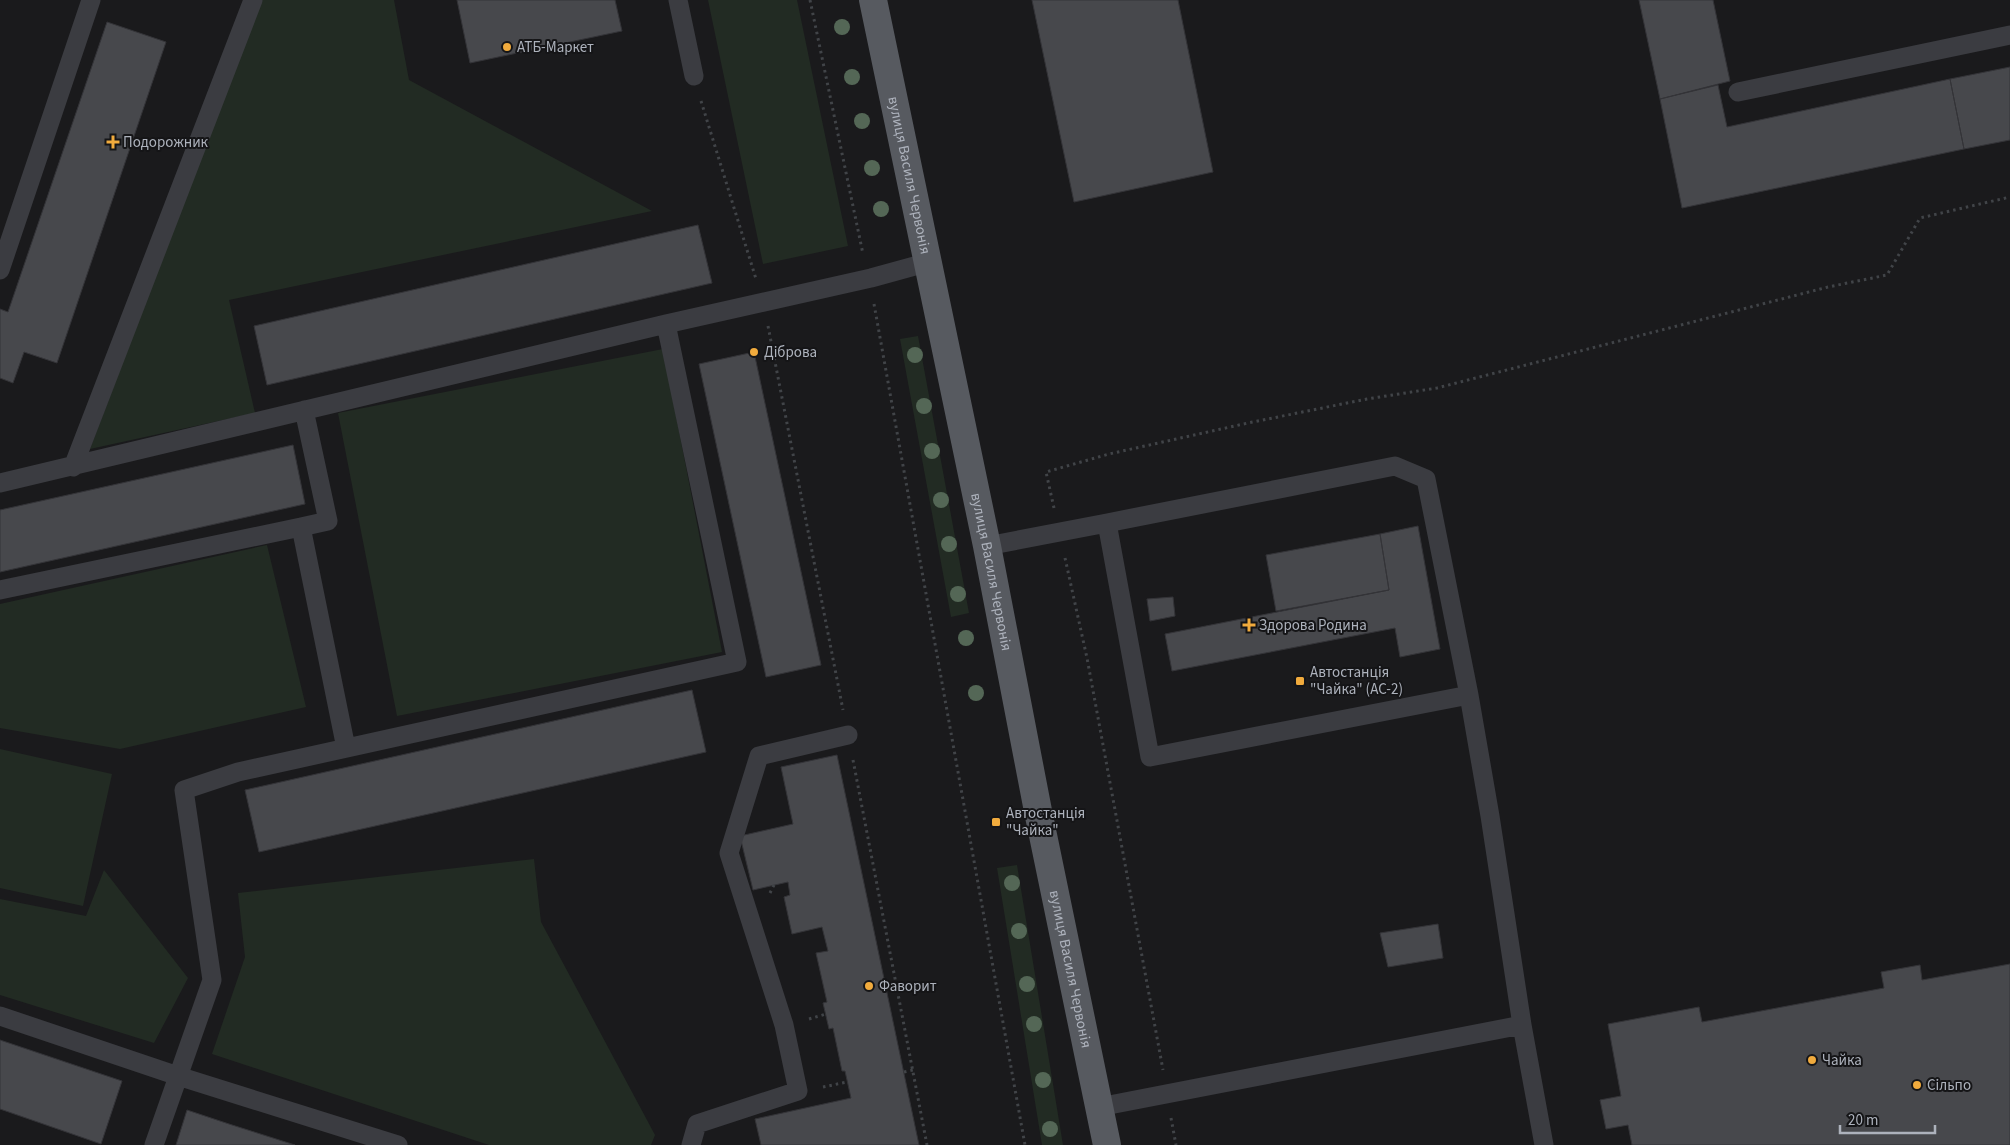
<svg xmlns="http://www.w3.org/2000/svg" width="2010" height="1145" font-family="'Source Sans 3',sans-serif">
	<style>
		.green { fill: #222b23 }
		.building { fill: #47484c; stroke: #343438 }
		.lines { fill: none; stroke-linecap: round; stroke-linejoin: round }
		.path { stroke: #414448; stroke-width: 3; stroke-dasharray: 2.5 4; stroke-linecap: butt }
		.service { stroke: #3b3c41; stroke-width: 19 }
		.primary { stroke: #575a60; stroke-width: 28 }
		.tree { fill: #546756 }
		.poi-dot { fill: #f1ab3d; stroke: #151517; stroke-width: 2 }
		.labels { text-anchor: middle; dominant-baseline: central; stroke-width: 4; stroke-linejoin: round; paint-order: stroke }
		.poi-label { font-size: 15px; fill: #adb2bc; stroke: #151517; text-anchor: start }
		.street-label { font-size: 15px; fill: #adb2bc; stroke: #151517 }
	</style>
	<rect width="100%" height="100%" fill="#1a1a1c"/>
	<path class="green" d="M260,0h134l15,80 243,131 -423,89 26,113 -165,36z
		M708,0h89l51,246 -85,18z
		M918,336l51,277 -18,4 -51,-278z
		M663,349l59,303 -325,64 -59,-303z
		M267,545l39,162 -186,42 -120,-21v-124z
		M0,749l112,25 -29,132 -83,-18z
		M534,859l7,63 114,213 -4,10h-162l-277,-91 33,-97 -7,-64z
		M1017,865l46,280h-21l-45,-277z
		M104,870l84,108 -34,65 -154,-48v-96l86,17z"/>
	<path class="building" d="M457,0h158l7,31 -152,32z
		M1032,0h146l35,172 -139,30z
		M1639,0h74l17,81 -70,18z
		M107,22l59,20 -109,321 -33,-11 -11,31 -13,-5v-69l8,3z
		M2010,67v73l-46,9 -14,-70z
		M1950,79l14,70 -282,59 -22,-109 58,-14 9,42z
		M698,225l14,58 -445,102 -13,-59z
		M754,352l67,313 -55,12 -67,-313z
		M293,445l12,59 -305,68v-62z
		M1418,526l22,123 -40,8 -5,-29 -223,43 -7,-37 224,-44 -9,-56z
		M1380,534l9,56 -113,21 -10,-56z
		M1173,597l2,19 -25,5 -3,-22z
		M692,690l14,62 -447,100 -14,-62z
		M837,755l82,390h-158l-6,-26 96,-21 -6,-27h-3l-9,-43 -4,1 -6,-26 4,-1 -11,-49 12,-2 -6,-24 -30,7 -8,-37 6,-2 -2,-13 -35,8 -13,-54 53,-12 -12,-57z
		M1438,924l5,34 -55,9 -8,-34z
		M2010,964v181h-378l-4,-20 -22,4 -6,-29 21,-4 -13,-72 91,-17 3,15 182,-34 -3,-16 39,-7 2,15z
		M0,1040l122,41 -21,63 -101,-35z
		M187,1110l42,14 66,21h-119z"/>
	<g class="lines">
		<path class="path" d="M810,0l53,254
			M701,101l55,178
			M874,304l151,841
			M768,326l75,384
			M1054,508l-8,-36 63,-18 139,-31 119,-24 70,-11 391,-101 59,-12 33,-57 90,-21
			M1065,558l22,100 76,412
			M853,760l74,385
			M770,893l4,-8
			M809,1019l17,-5
			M904,1072l9,-2
			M823,1087l24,-5
			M1171,1118l5,27"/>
		<path class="service" d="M678,0l16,76
			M1738,92l272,-57
			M0,270l91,-270
			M73,467l180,-467
			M0,483l666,-159 205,-46 58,-16
			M301,527l27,-6 -24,-111
			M987,546l120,-23 288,-57 31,13 43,216 -319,62 -43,-234
			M0,590l301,-63 45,221
			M1469,695l21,121 32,209
			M0,1016l178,60 220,69
			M1099,1107l423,-82 22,120
			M154,1145l58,-165 -28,-190 54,-18 499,-110 -71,-338
			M691,1145l6,-21 101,-33 -14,-66 -55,-172 30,-97 89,-21"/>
		<path class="primary" id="s1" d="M873,0l114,546 51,265 69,334"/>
	</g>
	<g class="tree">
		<circle cx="842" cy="27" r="8"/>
		<circle cx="852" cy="77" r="8"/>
		<circle cx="862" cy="121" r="8"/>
		<circle cx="872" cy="168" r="8"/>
		<circle cx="881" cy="209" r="8"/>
		<circle cx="915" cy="355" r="8"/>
		<circle cx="924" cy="406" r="8"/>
		<circle cx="932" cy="451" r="8"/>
		<circle cx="941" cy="500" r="8"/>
		<circle cx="949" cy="544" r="8"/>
		<circle cx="958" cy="594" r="8"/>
		<circle cx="966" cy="638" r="8"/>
		<circle cx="976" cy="693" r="8"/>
		<circle cx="1012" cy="883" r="8"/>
		<circle cx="1019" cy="931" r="8"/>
		<circle cx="1027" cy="984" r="8"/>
		<circle cx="1034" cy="1024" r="8"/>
		<circle cx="1043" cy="1080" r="8"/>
		<circle cx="1050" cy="1129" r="8"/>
	</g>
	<g class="poi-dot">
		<circle cx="507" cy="47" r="5"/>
		<path d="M110.5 134.5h5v5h5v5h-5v5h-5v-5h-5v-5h5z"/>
		<circle cx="754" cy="352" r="5"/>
		<path d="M1246.5 617.5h5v5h5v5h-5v5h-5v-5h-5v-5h5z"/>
		<rect x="1295" y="676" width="10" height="10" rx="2.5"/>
		<rect x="991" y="817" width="10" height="10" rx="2.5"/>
		<circle cx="869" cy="986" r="5"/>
		<circle cx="1812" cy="1060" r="5"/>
		<circle cx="1917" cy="1085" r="5"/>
	</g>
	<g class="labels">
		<g class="poi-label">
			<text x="517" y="47">АТБ-Маркет</text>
			<text x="123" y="142">Подорожник</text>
			<text x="764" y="352">Діброва</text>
			<text x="1259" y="625">Здорова Родина</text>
			<text x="1310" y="672">Автостанція<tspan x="1310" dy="17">"Чайка" (АС-2)</tspan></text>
			<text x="1006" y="813">Автостанція<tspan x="1006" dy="17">"Чайка"</tspan></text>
			<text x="879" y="986">Фаворит</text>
			<text x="1822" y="1060">Чайка</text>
			<text x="1927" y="1085">Сільпо</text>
		</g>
		<g class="street-label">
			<text stroke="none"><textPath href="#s1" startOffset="179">вулиця Василя Червонія</textPath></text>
			<text stroke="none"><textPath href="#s1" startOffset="584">вулиця Василя Червонія</textPath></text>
			<text stroke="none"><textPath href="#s1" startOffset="989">вулиця Василя Червонія</textPath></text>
		</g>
	</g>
	<path d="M1840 1125v8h95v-8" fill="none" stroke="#adb2bc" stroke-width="2.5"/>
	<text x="1848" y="1125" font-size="15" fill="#adb2bc" stroke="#151517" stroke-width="4" paint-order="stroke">20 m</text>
</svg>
